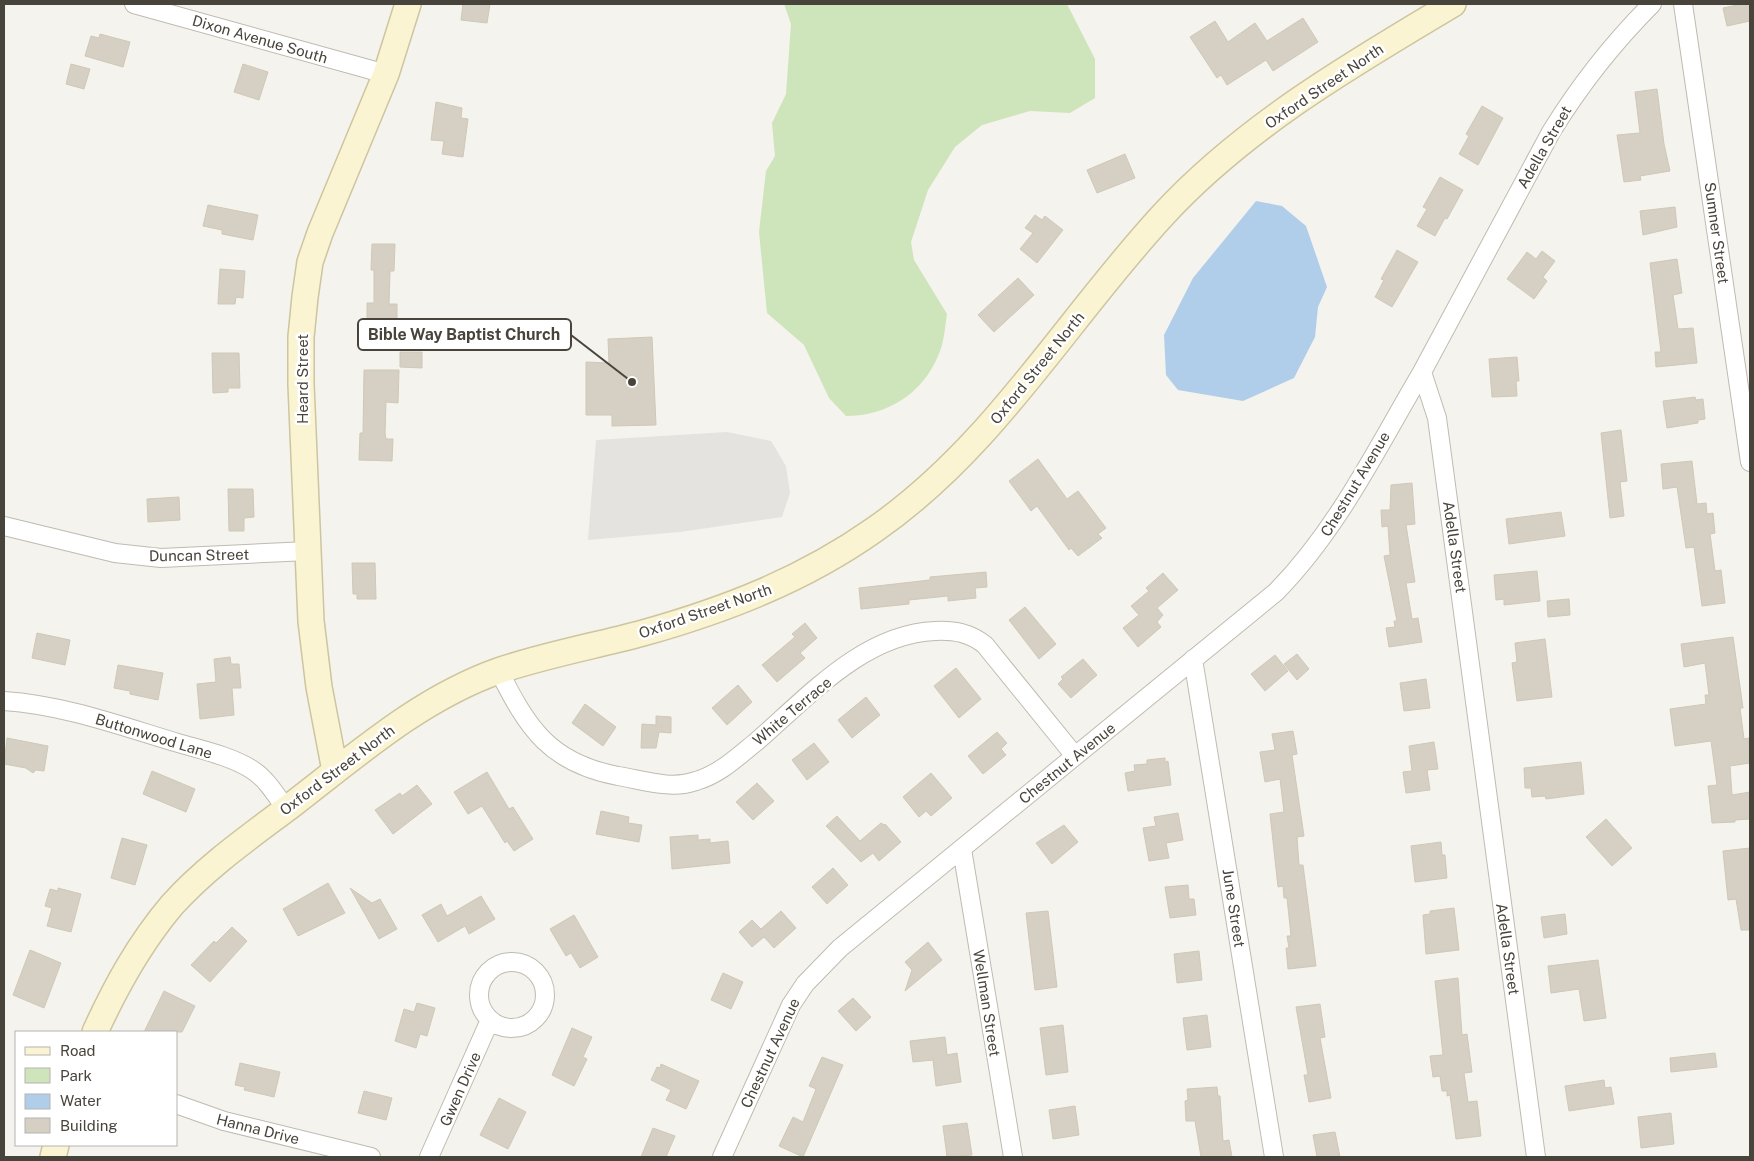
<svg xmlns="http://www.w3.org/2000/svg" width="1754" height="1161" font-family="'Public Sans',sans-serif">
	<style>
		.green { fill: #cee4ba }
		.parking { fill: #e4e3e0 }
		.water { fill: #b0ceea }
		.building { fill: #d5d0c3; stroke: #d0c8b7 }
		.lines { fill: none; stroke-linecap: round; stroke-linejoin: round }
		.street-casing { stroke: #c0bbb0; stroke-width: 20 }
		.secondary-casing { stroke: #cdc59f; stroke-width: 28 }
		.street { stroke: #fff; stroke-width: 18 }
		.secondary { stroke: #faf4d2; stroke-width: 25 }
		.labels { text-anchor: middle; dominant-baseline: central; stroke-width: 5; stroke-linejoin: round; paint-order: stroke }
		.street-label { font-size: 15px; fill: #49443b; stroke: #fff }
		.leader { fill: none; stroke: #49443b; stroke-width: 2 }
		.callout-dot { fill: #49443b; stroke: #fff; stroke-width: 2 }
		.callout { fill: #fff; stroke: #49443b; stroke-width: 2 }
		.callout-label { font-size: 16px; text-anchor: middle; font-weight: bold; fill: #49443b }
	</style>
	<rect width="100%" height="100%" fill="#f5f3ed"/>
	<path class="green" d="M784,4h283l28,55v39l-25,15 -40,-2 -48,14 -27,22 -27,43 -17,52 3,18 33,54c-2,13 -3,30 -9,42 -16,38 -51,60 -92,60l-17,-18 -25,-53 -37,-32 -8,-81 7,-61 9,-15 -3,-33 14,-29 5,-70z"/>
	<path class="parking" d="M727,432l44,9 15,25 4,27 -8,24 -102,15 -92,8 8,-100z"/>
	<path class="water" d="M1256,201l26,5 24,20 21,61 -9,20 -3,30 -21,41 -51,23 -65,-11 -12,-15 -2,-40 29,-57z"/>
	<path class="building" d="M463,4h27l-3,19 -26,-3z
		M1742,4h8v17l-23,5 -4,-18z
		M1303,18l15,24 -45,29 -7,-11 -39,25 -6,-10 -4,3 -27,-41 25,-16 13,21 27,-19 12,18z
		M100,34l30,8 -7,25 -38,-11 6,-20 8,2z
		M71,64l19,5 -6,20 -18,-5z
		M243,64l25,8 -9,28 -25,-8z
		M1657,89l7,55 6,27 -30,5 1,4 -17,2 -7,-47 23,-2 -5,-41z
		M436,102l26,6 -1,10 7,1 -5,38 -21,-3 2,-13 -13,-1z
		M1482,106l21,12 -25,47 -19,-11 10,-18 -3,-2z
		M1125,154l10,24 -38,15 -10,-23z
		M1440,177l23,13 -16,29 -2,-1 -10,18 -18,-10 10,-17 -4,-2z
		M208,205l50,10 -5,25 -31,-6v-4l-19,-4z
		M1675,207l2,20 -34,8 -3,-24z
		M1035,215l7,5 3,-4 18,14 -26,33 -17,-14 13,-16 -8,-5z
		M372,244h23l-1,27h-4l-1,33h8v15h5v19h-27v-17h-8v-18h7v-33h-3z
		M1397,250l21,12 -26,45 -17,-10 9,-17 -3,-1z
		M1542,251l13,10 -12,16 4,4 -13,18 -27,-20 20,-27 9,7z
		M1677,259l5,34 -9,2 5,34 15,-1 4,35 -41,4 -1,-15h6l-11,-89z
		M220,269l25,2 -2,27 -7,-1 -1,7h-17z
		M1018,278l16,17 -40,37 -16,-17z
		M652,337l4,88 -44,1v-11h-26v-53l23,1 -1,-24z
		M400,352h22v16l-22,-1z
		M212,353h27l1,35h-12v4l-15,1z
		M1517,357l2,24h-3l1,15 -25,1 -3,-38z
		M364,370h35l-1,33 -12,-1 -1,31 1,6h7l-1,22 -33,-1 1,-27h3z
		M1695,397l1,3 7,-1 2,20 -7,1v3l-31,5 -4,-27z
		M1621,430l6,51 -7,1 4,34 -14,2 -9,-85z
		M1038,459l29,40 11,-8 28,37 -8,6 4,4 -24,18 -7,-8 -2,2 -32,-44 -6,5 -22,-30z
		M1692,461l5,43 9,-1 1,11 6,-1 2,20 -5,1 5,37 6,-1 4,33 -23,3 -8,-59 -8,1 -9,-61 -14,2 -2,-25z
		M1412,483l3,41 -9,1 9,57 -9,1 6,36 6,-1 4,24 -33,5 -3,-19 9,-1 -1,-6h3l-13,-65 6,-1 -2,-29 -6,1 -1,-17h9l1,-25z
		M228,489h25l1,28 -10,1v13h-15z
		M179,497l1,23 -32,2 -1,-23z
		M1561,512l4,24 -56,8 -3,-25z
		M352,563h23l1,36h-19v-5h-4z
		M1537,571l3,30 -36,4v-6l-8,1 -2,-25z
		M986,572l1,15 -12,1 1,10 -28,3v-5l-39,4v4l-48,5 -2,-21 71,-8v-3z
		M1163,573l15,17 -21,18 6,7 -6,7 4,5 -23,20 -15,-19 16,-13 -8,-9 18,-15 -3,-3z
		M1569,599l1,16 -22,2 -1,-16z
		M1025,607l31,37 -17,15 -30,-39z
		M805,623l12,15 -17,15 5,5 -28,24 -15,-17 33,-28 -3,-3z
		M37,633l33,7 -5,25 -33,-7z
		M1733,637l10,71h-3l4,31 5,-1 1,25 -20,3 2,29 18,-3v27l-15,1v2l-23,1 -4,-37 9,-1 -6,-44 -36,5 -5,-37 36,-5 -1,-9h4l-4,-32 -21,4 -3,-23z
		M1545,639l7,58 -35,4 -5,-38 5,-1 -2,-19z
		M1297,654l12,15 -12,11 -13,-16z
		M1275,655l13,16 -23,20 -14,-17z
		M230,657l1,7h8l2,24h-9l2,27 -34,4 -3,-35 19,-2 -2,-23z
		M1083,659l14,16 -26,23 -13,-14 5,-5 -2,-2z
		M118,665l45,8 -5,27 -28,-6v-3l-16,-3z
		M956,668l25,31 -22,19 -25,-32z
		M1426,679l4,29 -26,3 -4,-28z
		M738,685l14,17 -25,23 -15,-17z
		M866,697l14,18 -28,23 -14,-18z
		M585,704l31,23 -13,19 -31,-23z
		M656,716l15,1v16l-12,-1 -3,16h-15l1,-24 14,1z
		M1293,731l4,23 -5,1 12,81 -7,1 2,28h4l13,101 -28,3 -2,-21h3l-2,-12h4l-4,-38h-3l-1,-12 -5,1 -8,-73 14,-2 -4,-33 -15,3 -5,-30 15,-2 -3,-16z
		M997,732l10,11 -6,6 5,6 -23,19 -15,-18z
		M7,738l41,8 -4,25 -8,-1 -3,3 -7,-5 -22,-4z
		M1434,742l4,27 -11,1 3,20 -24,3 -3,-21 9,-1 -3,-25z
		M814,743l15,19 -22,18 -15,-20z
		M1165,758v4l3,-1 3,24 -43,6 -3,-18 10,-2 -1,-6 13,-1v-4z
		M1581,762l3,32 -38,5 -1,-3 -13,1 -1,-9h-6l-1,-20z
		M152,771l43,18 -9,23 -43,-18z
		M487,772l22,37 4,-2 20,32 -19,12 -7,-10 -2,2 -23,-37 -14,8 -14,-22z
		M931,773l21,25 -21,18 -5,-5 -7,6 -16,-20z
		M757,783l17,18 -21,19 -17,-18z
		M417,785l15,19 -39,30 -18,-24 25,-17 2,3z
		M601,811l28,6 -1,6 14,2 -3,17 -43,-8z
		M1178,813l5,27 -17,3 3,15 -20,3 -6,-33 13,-2 -2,-9z
		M837,816l23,25 21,-18 3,2 1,-1 16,18 -22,19 -6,-8 -12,9 -35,-36z
		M1606,819l26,29 -20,18 -26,-29z
		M1064,825l14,17 -26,22 -16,-21z
		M698,835v5l12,-1v4l18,-2 2,22 -58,6 -2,-32z
		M122,838l25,7 -12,40 -24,-7z
		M1441,842l1,13h3l2,23 -32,4 -4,-36z
		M1750,848v82h-9l-5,-31 -8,1 -5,-49z
		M833,868l15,17 -21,19 -15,-17z
		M328,883l17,30 -47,23 -15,-27z
		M1188,885l1,14h5l2,16 -26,3 -5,-31z
		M58,888l23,6 -10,38 -24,-6 5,-18 -7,-2 5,-17 8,2z
		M350,888l22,15 8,-4 17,30 -18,10z
		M481,896l14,23 -26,15 -4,-8 -27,16 -16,-27 19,-11 6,12z
		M1454,908l5,42 -33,4 -3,-39 7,-1v-3z
		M781,911l15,17 -22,20 -10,-11 -12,10 -13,-15 13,-12 9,9z
		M1048,911l9,76 -22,3 -9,-77z
		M1565,914l2,20 -23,4 -3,-21z
		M574,915l24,42 -18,11 -9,-15 -5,3 -16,-27z
		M232,927l15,14 -37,41 -19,-17 23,-24 2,2z
		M928,942l14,18 -37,31 7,-21 -7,-8z
		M30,950l31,13 -17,45 -31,-13z
		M1199,951l3,29 -25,3 -3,-29z
		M1598,960l8,58 -22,3 -5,-32 -28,4 -3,-27z
		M723,973l20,9 -12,27 -20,-9z
		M1458,978l4,57 5,-1 5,38 -8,1 4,29 9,-1 4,35 -25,3 -6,-44 -3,1v-5h-5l-2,-15 -7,1 -3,-21 13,-1 -8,-74z
		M164,991l31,15 -13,26h-38z
		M853,998l18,19 -15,14 -18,-20z
		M417,1003l18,5 -8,28 -7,-2 -4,14 -21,-7 9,-32 10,3z
		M1320,1004l5,33 -5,1 11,60 -22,4 -5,-27h4l-12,-68z
		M1207,1015l4,32 -24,3 -4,-32z
		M1063,1025l5,47 -22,3 -6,-47z
		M572,1028l20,9 -9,20 4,2 -13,27 -22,-11z
		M945,1037l2,18 10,-2 4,29 -25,4 -3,-26 -20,2 -3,-21z
		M1715,1053l2,14 -46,5 -1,-14z
		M822,1057l21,8 -40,92 -24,-11 14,-29 10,5 13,-33 -7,-3z
		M240,1063l40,9 -6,25 -30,-7 1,-3 -10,-2z
		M661,1064l38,17 -13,28 -20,-9 5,-10 -20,-10 6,-13 3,1z
		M1604,1080l1,8 6,-1 3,17 -45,7 -4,-25z
		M1217,1087l1,9h2l3,45 6,-1 3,17h-31l-6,-36h-9l-1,-20 3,-1 -1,-11z
		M364,1091l28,7 -6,22 -28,-7z
		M499,1098l27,14 -18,37 -28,-14z
		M1075,1106l4,29 -26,4 -4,-29z
		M1671,1113l3,31 -33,4 -3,-31z
		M967,1123l5,32 -25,2 -4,-31z
		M653,1128l22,8 -9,21h-25z
		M1335,1132l5,25h-23l-4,-22z"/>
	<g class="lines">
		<defs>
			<path id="street" d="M134,4l252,70
				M1683,4l67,458
				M4,526l111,27 46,5 147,-7
				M1193,659l81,498
				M499,671c29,58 51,92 119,105 25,4 53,14 78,5 24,-7 41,-24 60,-39 52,-45 107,-108 179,-111 20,-1 35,2 50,14l90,111
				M4,701c60,4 117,25 174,42 24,7 52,13 73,26 15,9 25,26 35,40
				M962,849l51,308
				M479 995a33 33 0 1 1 66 0a33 33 0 1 1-66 0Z
				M176,1104l48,17 147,36
				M429,1157l61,-137
				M722,1157l69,-152 14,-21 35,-36 436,-356c62,-63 101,-144 146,-220
				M1536,1157l-99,-739 -15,-46 129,-240c29,-47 62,-89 101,-128"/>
			<path id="secondary" d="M335,771l-16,-84 -8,-66 -10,-237v-47l4,-40 5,-35 10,-29 66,-159 22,-70
				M95,1032c21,-46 44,-88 77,-127 35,-39 80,-70 121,-101 65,-50 127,-105 205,-133 47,-16 97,-25 145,-38 82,-23 160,-53 231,-103 119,-82 192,-210 289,-315 81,-88 189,-151 290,-211
				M53,1157l3,-12"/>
		</defs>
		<use href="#street" class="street-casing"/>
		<use href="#secondary" class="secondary-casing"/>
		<use href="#street" class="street"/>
		<use href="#secondary" class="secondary"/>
	</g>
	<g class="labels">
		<g class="street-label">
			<text transform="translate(260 39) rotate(16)">Dixon Avenue South</text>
			<text transform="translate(1324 86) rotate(-34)">Oxford Street North</text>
			<text transform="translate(1544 147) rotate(-60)">Adella Street</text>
			<text transform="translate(1717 233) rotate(82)">Sumner Street</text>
			<text transform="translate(1037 368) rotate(-51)">Oxford Street North</text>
			<text transform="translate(302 379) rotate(-90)">Heard Street</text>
			<text transform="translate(1355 484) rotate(-59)">Chestnut Avenue</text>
			<text transform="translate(1455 547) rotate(82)">Adella Street</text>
			<text transform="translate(199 555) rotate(-1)">Duncan Street</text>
			<text transform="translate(705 611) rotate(-19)">Oxford Street North</text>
			<text transform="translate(792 711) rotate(-40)">White Terrace</text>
			<text transform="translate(154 736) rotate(17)">Buttonwood Lane</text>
			<text transform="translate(1067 763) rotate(-39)">Chestnut Avenue</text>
			<text transform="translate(337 770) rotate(-37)">Oxford Street North</text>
			<text transform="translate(1234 908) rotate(81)">June Street</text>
			<text transform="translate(1508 949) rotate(82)">Adella Street</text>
			<text transform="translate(987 1003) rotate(81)">Wellman Street</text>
			<text transform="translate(770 1053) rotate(-65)">Chestnut Avenue</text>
			<text transform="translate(460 1089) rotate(-66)">Gwen Drive</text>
			<text transform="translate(258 1129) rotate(14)">Hanna Drive</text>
		</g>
	</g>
	<path class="leader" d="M632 382L571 335"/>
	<circle class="callout-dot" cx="632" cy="382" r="5"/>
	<rect class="callout" x="358" y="319" width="213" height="31" rx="5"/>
	<g class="callout-label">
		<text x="464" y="340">Bible Way Baptist Church</text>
	</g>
	<rect width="1754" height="1161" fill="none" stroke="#49443b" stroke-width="10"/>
	<rect x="15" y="1031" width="162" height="115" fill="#ffffff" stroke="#b6b4b1"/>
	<rect x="25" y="1047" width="25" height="8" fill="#faf4d2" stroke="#b6b4b1"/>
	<text x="60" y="1056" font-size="15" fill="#49443b">Road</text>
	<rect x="25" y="1068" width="25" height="15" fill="#cee4ba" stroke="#b6b4b1"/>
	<text x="60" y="1081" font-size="15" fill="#49443b">Park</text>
	<rect x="25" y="1094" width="25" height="15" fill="#b0ceea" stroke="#b6b4b1"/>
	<text x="60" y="1106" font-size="15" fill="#49443b">Water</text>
	<rect x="25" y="1118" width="25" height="15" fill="#d5d0c3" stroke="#b6b4b1"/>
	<text x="60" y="1131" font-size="15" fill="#49443b">Building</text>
</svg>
